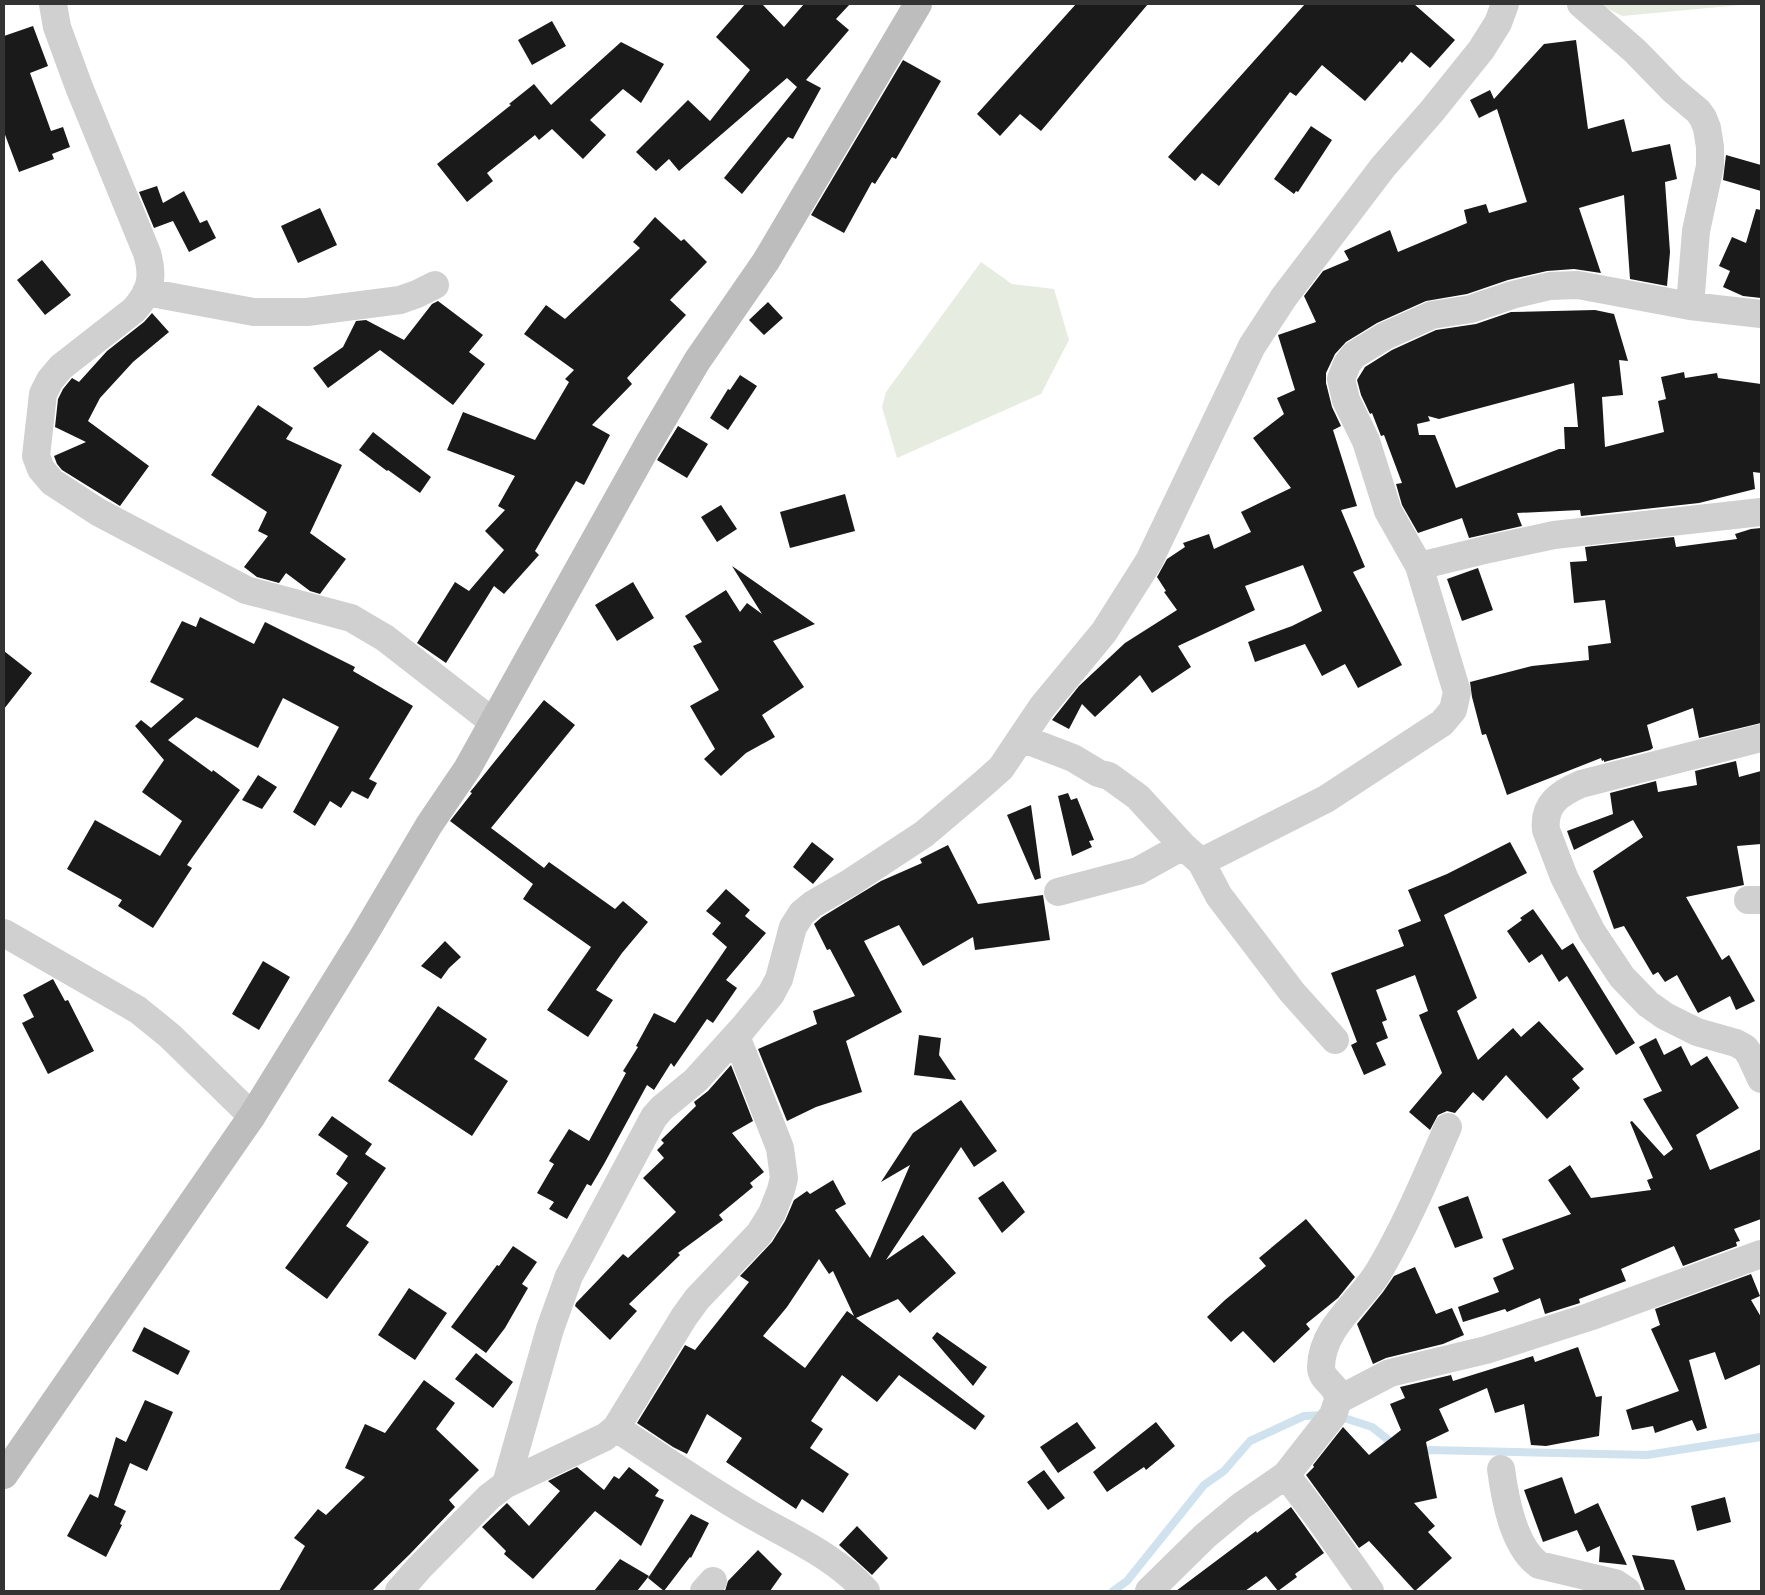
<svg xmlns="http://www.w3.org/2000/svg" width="1765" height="1595" font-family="'Roboto Condensed',sans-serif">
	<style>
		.green { fill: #e6ecdf }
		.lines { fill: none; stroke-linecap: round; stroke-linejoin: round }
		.stream { stroke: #cfe2ee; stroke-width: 8 }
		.building { fill: #1a1a1a; fill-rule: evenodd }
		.street { stroke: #d0d0d0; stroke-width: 28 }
		.secondary { stroke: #bdbdbd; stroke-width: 28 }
	</style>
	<rect width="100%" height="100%" fill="#fff"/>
	<path class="green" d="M1599,4h152l-129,12z
		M981,262l31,22 42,5 15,51 -28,54 -144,64 -15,-51 4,-15z"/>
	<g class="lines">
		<path class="stream" d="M1338,1416l34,11 24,19
			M1417,1452l14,-2 216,5 114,-18
			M1113,1591l14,-10 77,-96 20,-14 26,-30 54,-25 20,-1"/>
	</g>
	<path class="building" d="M745,4h17l22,23 20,-23h46l-14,15 13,11 -43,50 15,8 -28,51 -5,-2 -46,57 -18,-16 73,-91 -10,-9 -108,93 -10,-12 -13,12 -20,-19 52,-52 22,21 40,-51 -34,-33z
		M1076,4h72l-107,127 -21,-17 -20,22 -23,-22z
		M1305,4h109l41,36 -25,28 -19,-16 -9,11 -2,-2 -35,40 -43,-36 -26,31 -6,-4 -71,94 -17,-13 -7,8 -27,-24z
		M552,21l14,25 -34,19 -14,-25z
		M33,26l15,40 -18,7 21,58 12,-4 7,20 -18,7 2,5 -35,13 -15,-40v-96z
		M1576,40l12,89 36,-10 8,33 38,-8 7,35 -12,3 5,70 -3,34 -37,-7 -6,-84 -45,13 22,65 -27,-4 -27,2 -39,9 -41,14 -41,7 -49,22 -31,19 -11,12 -9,19v10l6,24 9,19 -8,4 24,76 -16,4 24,57 -12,5 49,93 -44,23 -13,-24 -23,12 -17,-32 -50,18 -7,-20 44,-16 30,-15 -19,-46 -58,21 10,24 -77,36 13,21 -39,26 -12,-18 -45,42 -13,-13 -13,25 -17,-9 27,-34 46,-43 52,-33 -13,-18 2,-1 -9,-14 10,-18 18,-12 -2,-4 26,-9 5,15 37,-17 -10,-20 50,-24 -38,-50 31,-24 -7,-16 18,-8 -17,-55 38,-13 -12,-26 19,-25 26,-11 -5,-9 46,-21 8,22 69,-29 -3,-13 22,-6 3,9 38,-11 -30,-93 -18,9 -9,-18 20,-10 4,9 50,-55z
		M621,42l43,22 -23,39 -18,-14 -33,31 16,15 -23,24 -31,-30 -13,11 -4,-5 -48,38 6,8 -26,21 -30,-38 74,-59 -2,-1 25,-20 17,21z
		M903,60l38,21 -45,78 -4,-2 -17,27 -3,-2 -28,51 -33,-18z
		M1311,126l21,14 -34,52 -2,-1 -2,3 -20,-15z
		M1726,155l35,10v26l-38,-11z
		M157,186l6,17 21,-12 16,32 7,-3 9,18 -27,14 -16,-31 -19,7 -15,-36z
		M320,208l17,37 -39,18 -17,-37z
		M1756,209l5,1v88l-18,-2 -20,-9 7,-16 -11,-5 13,-29 14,6z
		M655,217l26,24 3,-2 23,23 -37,38 16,15 -59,63 5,6 -40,41 18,10 -26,50 -8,-4 -41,70 4,4 -35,39 -10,-8 -48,77 -29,-20 38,-61 14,9 35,-41 -19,-19 20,-21 -7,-4 17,-30 -68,-26 16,-38 72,28 34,-58 -4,-3 9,-9 -50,-36 22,-29 19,14 75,-71 -7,-6z
		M42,260l29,35 -26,20 -28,-35z
		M438,301l45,34 -14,17 16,12 -32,41 -73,-55 -52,38 -15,-20 30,-21 13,-26 10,-1 38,20 28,-36z
		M768,302l15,16 -19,17 -15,-15z
		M1595,310l19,4 14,47 -9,-1 4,35 -21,2 3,50 59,-15 -6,-31 8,-2 -5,-22 23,-5 1,6 32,-5 1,5 43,6v89l-8,-1 2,17 -56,14 -118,13 -1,-6 -63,3 5,13 -53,12 -7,-20 -44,15 -16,-28 -6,-21 6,-1 -18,-48 -3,1 -9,-23 -2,1 -9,-19 -4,-15 8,-13 27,-17 44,-20 40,-6 35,-12zM1574,383l4,44h-14l1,22h-6l-103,39 -21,-53h-16l-2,-11 13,-3 -2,-5 11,3z
		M152,313l17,19 -36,30 -33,36 -12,23 61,45 -29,40 -58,-36 -5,-6 -3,-8 32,-14 -31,-15 3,-28 5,-10 9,-11 7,4 28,-31 37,-29z
		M740,375l17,11 -29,44 -18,-12 18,-29 2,1z
		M258,405l35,23 -7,11 56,26 -32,68 36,26 -26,35 -10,-3 -24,-18 -7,10 -22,-6 -13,-10 24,-31 -10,-5 9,-19 -56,-37z
		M678,426l30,18 -21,34 -30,-18z
		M373,432l58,45 -11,16 -32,-23 -1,1 -28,-21z
		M845,494l10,37 -65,17 -10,-36z
		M721,505l16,24 -20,13 -16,-25z
		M1761,528v195l-62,15 -6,-30 -46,17 6,23 -3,2 -46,12v-2l-2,1 -1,-3 -94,37 -21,-61 -4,1 -10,-38 -2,-15 62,-16 57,-6 -1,-14 23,-3 -6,-43 -31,3 -4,-41 17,-1 -2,-14 89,-10 2,10 61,-8 -2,-5 16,-5z
		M732,566l83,58 -42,17 31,46 -42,28 13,22 -29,16 -25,23 -17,-17 11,-10 -25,-43 29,-16 -26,-44 9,-4 -17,-26 41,-26 14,22 7,-9 15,11z
		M1478,568l15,42 -31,11 -15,-42z
		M633,582l21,36 -37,23 -22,-36z
		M200,617l54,27 11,-22 90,45 -2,4 60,35 -44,73 8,4 -9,16 -16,-8 -11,17 -11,-7 -15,25 -22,-14 46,-85 -56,-29 -25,50 -62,-31 -28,23 44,32 1,-2 27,20 -53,75 5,3 -39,60 -35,-22 4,-6 -55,-31 28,-49 65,36 22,-35 -40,-29 22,-32 -29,-34 6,-6 10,8 33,-29 -34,-17 32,-61 14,6z
		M4,651l28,22 -28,36z
		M544,700l31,25 -84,103 53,40 5,-6 66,47 8,-8 25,21 -26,31 -26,37 17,10 -25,37 -41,-27 44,-63 -68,-48 10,-15 -83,-63 22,-28 -2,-1 5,-6z
		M1736,761l3,16 22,-6v73l-24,2 7,39 -58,12 36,63 7,-5 26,46 -19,9 -6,-14 -32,17 -21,-38 -12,7 -7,-10 -5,3 -29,-49 -10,3 -21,-58 50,-34 -10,-17 -59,30 -7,-19 46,-17 -3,-21 46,-12 2,11 39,-7 -2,-14z
		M258,775l19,12 -15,22 -20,-9z
		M1068,793l3,7 6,-2 17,42 -5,1 3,6 -20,9 -14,-60z
		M1031,805l10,73 -6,2 -28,-65z
		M812,842l22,17 -21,25 -20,-17z
		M1510,842l17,31 -83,42 33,83 -20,13 21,49 35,-32 8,9 18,-16 45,48 -12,10 8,9 -33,31 -41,-44 -23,26 -10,-9 -18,21 -8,-2 -9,4 -8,15 -21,-18 33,-39 -23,-58 9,-4 -13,-36 -39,15 11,30 -5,2 6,16 -12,5 10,22 -22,10 -13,-30 6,-3 -26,-69 73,-27 -6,-16 23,-9 -13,-31 39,-16z
		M948,845l30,59 65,-9 7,45 -75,10 -2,-13 -50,29 -24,-41 -35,16 38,71 -56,29 16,51 -46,15 -29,14 -29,-72 59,-25 -4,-13 42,-15 -25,-47 -3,1 -13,-26 8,-7 59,-36 41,-18 -2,-4z
		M726,889l24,21 -5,6 21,17 -40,47 11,8 -24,35 -6,-4 -33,48 -3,-4 -17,27 -7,-5 -43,79 -13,22 -4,-2 -20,35 -18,-10 5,-7 -17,-9 17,-29 -5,-3 20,-32 20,12 37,-68 -3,-2 15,-24 -2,-1 18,-33 21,10 52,-76 -15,-13 9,-11 -15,-12z
		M1533,909l29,41 11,-7 62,100 -19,12 -49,-79 -8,6 -17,-28 -13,9 -22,-32 15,-11 -2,-2z
		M445,941l16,16 -12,11 -8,11 -20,-13z
		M263,961l27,16 -31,53 -27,-16z
		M53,979l12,22 3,-1 26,51 -46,23 -26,-51 12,-6 -11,-22z
		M438,1006l49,33 -13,20 34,22 -36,55 -84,-55z
		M919,1035l22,3 -2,17 17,25 -42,-5z
		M1656,1038l8,17 17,-9 10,20 16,-10 32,52 -43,27 14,35 51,-21v70l-27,10 6,12 -4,1 1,4 -54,20 -9,-20 -53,23 5,12 -47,18 1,4 -35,11 -5,-16 -33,14 -2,-3 -42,13 -5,-15 41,-15 -6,-14 21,-9 -12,-30 69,-25 -23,-34 22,-15 21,33 60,-8 -4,-10 6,-2 -23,-56 2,-1 32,35 9,-7 -30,-50 19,-8 -23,-44z
		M731,1065l22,56 -21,12 32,39 -14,11 3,4 -34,28 4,5 -45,33 2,2 -51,49 8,7 -27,29 -35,-34 1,-3 47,-49 5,4 48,-46 -33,-34 21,-20 -7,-8 7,-7 -3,-3 35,-34 -2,-4 14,-11z
		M961,1100l36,51 -23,16 -13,-20 -75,113 37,-25 33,38 -46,40 -12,-14 -42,19 129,98 -10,14 -76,-55 -22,27 -35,-27 -31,46 12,8 -13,19 39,26 -26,39 -21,-14 -6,10 -70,-47 16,-24 -35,-24 -20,40 -14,-7 -36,-24 48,-78 10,5 54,-68 -9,-6 32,-34 13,-21 9,-21 13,-9 3,3 23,-14 13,24 -11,6 35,48 40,-93 -29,17 32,-49zM819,1259l10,15 4,-3 21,45 -7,-5 -42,57 -42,-32 24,-29z
		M332,1116l40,28 -7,10 21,14 -40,58 23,16 -42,57 -42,-31 63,-85 -12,-9 12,-18 -30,-21z
		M1003,1181l22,31 -23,21 -24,-35z
		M1468,1196l15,42 -28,10 -17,-41z
		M1306,1219l49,58 -17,21 -32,26 4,5 -36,34 -31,-32 -12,11 -24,-25 18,-17 41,-34 -7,-8z
		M513,1246l24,16 -15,22 6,4 -23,40 -19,25 -35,-26 46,-62 2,1z
		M1415,1267l21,47 16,-6 12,27 -21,9 -57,14 -13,6 -16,-40 26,-32 11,-16z
		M1751,1274l9,22 -9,4 10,17v47l-36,16 -10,-28 -26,8 18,68 -10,3 -5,-11 -37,13 -2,-7 -21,4 -6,-20 53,-19 -28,-62 9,-4 -5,-16z
		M409,1288l38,25 -32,47 -37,-25z
		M144,1327l46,24 -12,24 -46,-24z
		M937,1332l50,35 -14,19 -41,-48z
		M1578,1347l18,50 6,-1 -3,40 -53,10 -15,-1 -7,-41 -29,9 -8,-25 -48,21 10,22 -23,11 11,56 -23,5 21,23 -7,6 24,26 -37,33 -46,-50 -10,7 -53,-73 8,-8 -1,-2 30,-38 26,28 32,-25 -11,-26 15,-6 -5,-11 51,-12 2,6 80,-25 2,6z
		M476,1353l37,29 -20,26 -38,-29z
		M424,1380l31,23 -19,26 43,41 -30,30 6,7 -45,47 -38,37h-93l26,-45 -11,-8 24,-29 8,6 39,-38 -20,-9 20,-44 20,9z
		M145,1400l28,12 -26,59 -17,-8 -16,42 12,6 -6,13 2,1 -16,32 -39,-21 23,-42 8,4 18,-61 10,5z
		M1077,1422l19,26 -38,25 -18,-26z
		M1156,1422l19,24 -29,24 -2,-3 -37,25 -14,-20z
		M577,1467l27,23 10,-14 5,3 10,-12 30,23 -4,6 9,4 -23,46 -46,-35 -62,68 -29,-25 2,-3 -24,-24 25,-24 22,23 31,-35 -12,-10z
		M1044,1470l21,28 -17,12 -21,-28z
		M1562,1477l13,37 23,-11 29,62 -28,-3 1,-16 -13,6 -10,-22 -34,12 -19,-52z
		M1725,1497l6,25 -34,9 -6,-25z
		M1291,1507l33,46 -29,21 2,3 -19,14 -12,-15 -21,15h-69l80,-60 1,2z
		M691,1514l18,9 -18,35 -1,-1 -26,34 -16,-13z
		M857,1526l31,32 -16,17 -33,-30z
		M758,1550l24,24 -12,17h-45l3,-10z
		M1632,1555l42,5 12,31h-41z
		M620,1559l29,17 -12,15h-43z"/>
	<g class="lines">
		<path class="street" d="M53,4l4,23 22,60 68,166c7,24 4,38 -13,57l-73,57 -11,13 -7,14 -7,62 5,13 11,13 46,30 148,78 105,28 34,20 108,84
			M1581,4l54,47 38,39 25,21 5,7 4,10 3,19v19l-14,65 -6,75
			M146,292l108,20h53l93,-12 17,-6 18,-9
			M1419,566l70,-17 65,-14 207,-23
			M1021,738l52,20 25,15 11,3 29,21 45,49 18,16 18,34 73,96 43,48
			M1761,738l-180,46c-21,9 -38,20 -35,46l18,47 28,55 30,45 26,27 17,12 32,16 39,11 9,5 5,7 11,24
			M1201,862l125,-63 116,-76 11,-13 4,-18 -38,-126 -31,-55 -22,-70 -20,-41 -5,-21 6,-15 7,-9 31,-19 47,-21 39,-6 41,-14 38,-9 28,-1 112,21 71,8
			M1058,892l80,-21 45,-25
			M1748,900h13
			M4,933l134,77 32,26 82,80
			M1338,1400c-1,-4 -1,-8 -3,-11 -6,-8 -14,-12 -14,-22 1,-41 39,-64 58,-96 27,-46 48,-96 69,-144
			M616,1428c43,28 85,57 129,83 42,25 88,43 121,80
			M1501,1469c4,30 12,77 38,96l76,18 12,8
			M1286,1475l32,42 52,74
			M506,1484l44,-155 19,-53 85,-159 8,-9 34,-28 47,-52 28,-34 8,-15 14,-52 9,-14 11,-9 38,-22 73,-48 59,-50 18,-16 41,-61 62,-75 45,-71 103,-215 32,-49 99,-130 49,-56 49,-61 17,-27 7,-19
			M399,1591l20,-23 70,-71 17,-13 99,-47 11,-9 68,-111 13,-18 62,-65 13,-21 9,-23 3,-12 -4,-30 -44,-112
			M704,1591l9,-10
			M1149,1591l56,-55 36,-30 45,-31 47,-60 5,-15 52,-27 96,-23 103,-33 172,-63"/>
		<path class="secondary" d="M4,1475l248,-359 112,-181 65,-110 38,-56 183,-328 47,-80 69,-100 152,-257"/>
	</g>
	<rect width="1765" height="1595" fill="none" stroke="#333333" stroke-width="10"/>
</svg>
